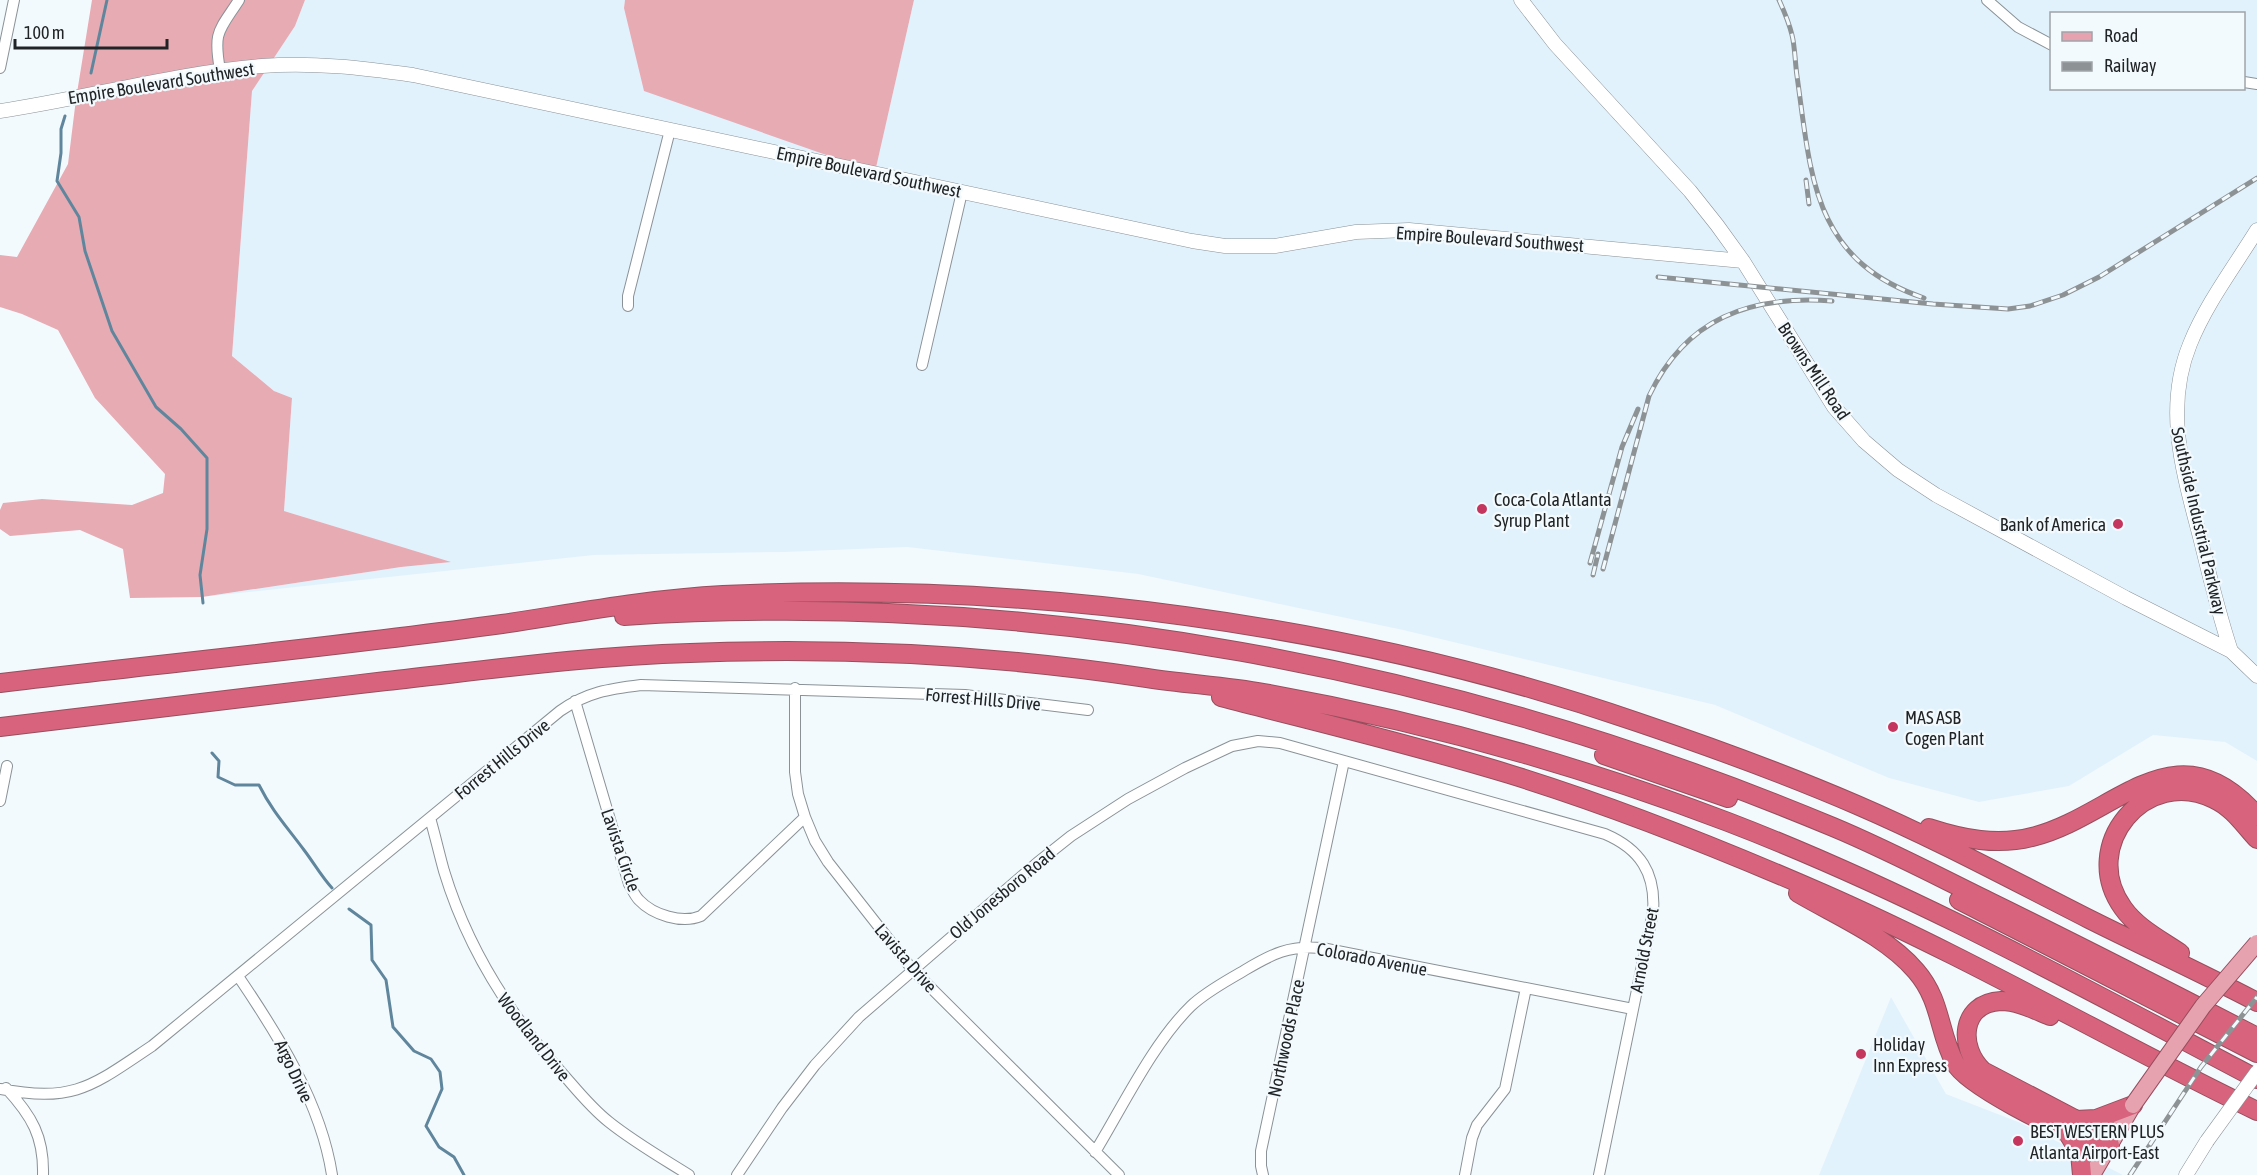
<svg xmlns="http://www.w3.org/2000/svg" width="2257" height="1175" font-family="'Asap Condensed',sans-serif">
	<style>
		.built { fill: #e2f2fc; fill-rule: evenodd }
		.forest { fill: #e7abb4 }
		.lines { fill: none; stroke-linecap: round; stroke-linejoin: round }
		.stream { stroke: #5f869c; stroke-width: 3 }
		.street-casing { stroke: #8a9297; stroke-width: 12 }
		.secondary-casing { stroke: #8a9297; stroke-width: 15 }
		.primary-casing { stroke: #974e5e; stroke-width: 18 }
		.highway-casing { stroke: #974e5e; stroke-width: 20 }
		.street { stroke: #fff; stroke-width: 10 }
		.secondary { stroke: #fff; stroke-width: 14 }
		.primary { stroke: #e7a2b0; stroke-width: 16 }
		.highway { stroke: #d7647c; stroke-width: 18 }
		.rail-casing { stroke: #8d9295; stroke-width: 5 }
		.rail { stroke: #f3fafe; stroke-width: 3; stroke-dasharray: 9; stroke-linecap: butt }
		.secondary-bridge-casing { stroke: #8a9297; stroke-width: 15; stroke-linecap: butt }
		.primary-bridge-casing { stroke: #974e5e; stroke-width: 18; stroke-linecap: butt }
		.secondary-bridge { stroke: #fff; stroke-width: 14 }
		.primary-bridge { stroke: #e7a2b0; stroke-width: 16 }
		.poi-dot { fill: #c5365e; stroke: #f3fafe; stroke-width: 2 }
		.labels { text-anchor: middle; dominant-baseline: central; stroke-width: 4.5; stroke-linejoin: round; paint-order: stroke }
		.street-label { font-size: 18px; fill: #212426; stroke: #f3fafe }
		.poi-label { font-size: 18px; fill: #212426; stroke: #f3fafe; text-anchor: start }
	</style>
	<rect width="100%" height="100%" fill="#f3fafe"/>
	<path class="built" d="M305,0h320l-1,8 251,163 39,-171h1343v761l-32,-19 -72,-7 -84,51 -90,16 -90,-24 -174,-73 -312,-75 -265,-56 -231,-27 -122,5 -191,3 -392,42 199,-30 48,-5 -165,-51 8,-113 -18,-7 -42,-35 20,-266 43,-64zM2052,14h192v74h-192z
		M1891,997l55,97 75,29 102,52h-304z"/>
	<path class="forest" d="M92,0h213l-10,26 -43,65 -20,265 42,35 18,7 -8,113 167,51 -50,5 -199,30 -72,1 -7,-49 -43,-19 -70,6 -10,-7v-19l3,-7 39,-4 90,6 31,-12 2,-19 -70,-76 -37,-68 -36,-16 -22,-7v-52l17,2 51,-93 8,-65z
		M625,0h289l-39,172 -231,-81 -20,-83z"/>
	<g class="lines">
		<path class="stream" d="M91,73l16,-73
			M65,116l-4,13v24l-4,28 22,36 6,34 27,80 44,76 25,22 26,29v71l-7,46 3,28
			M212,753l7,8 -1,16 17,8h24c13,26 28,42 45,65 10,13 17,26 28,38
			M349,909l22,16 1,35 14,20 7,47 21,24 17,8 9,13 2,17 -16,37 13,21 15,10 10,18"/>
		<defs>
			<path id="street" d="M1987,0l31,27 34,18
				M0,68l14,-68
				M220,70c-7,-39 -1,-39 19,-70
				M2244,82l13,2
				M628,306v-10l42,-166
				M922,365l40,-173
				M795,688v84l3,22 7,23 10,24 13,21 84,107 207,206
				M575,701l54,183c3,5 6,12 10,16 14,15 43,24 62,16l104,-99
				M0,801l7,-35
				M430,818c5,17 9,35 14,53 23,76 65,143 118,202 15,17 29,35 47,49 25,20 53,36 80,53
				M238,976c40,59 83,127 94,199
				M6,1088c26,28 38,49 37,87
				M0,1089c75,14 92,-3 152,-43l408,-335c27,-19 49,-22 81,-26l324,10 123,15
				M1095,1152c28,-46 58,-109 96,-146 16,-15 36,-25 54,-36 27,-16 44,-25 77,-22l311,61
				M737,1175l45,-67 33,-43 44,-48 178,-154 34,-27 57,-37 57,-31 47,-22 26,-5 22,2 325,91c35,15 51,39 48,78l-54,263
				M1263,1175l-2,-9v-15l83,-390
				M1465,1175l7,-37 5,-13 28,-36 21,-101"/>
			<path id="secondary" d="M1521,0l34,44 135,147 27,34 26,36 91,146 30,34 34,29 38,25 190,103 105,53 26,25
				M0,111c88,-13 174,-38 262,-45 51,-4 101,2 151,9l779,166 33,5h50l81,-14 53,-2 334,31
				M2231,651c-12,-36 -21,-73 -30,-110 -17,-66 -38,-131 -11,-197 16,-40 44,-77 67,-114
				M2186,1175l21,-34"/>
			<path id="primary" d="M2092,1175l41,-70"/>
			<path id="highway" d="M624,616c413,-27 829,52 1209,211 53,22 104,49 155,74 90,44 180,90 269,136
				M0,683c167,-20 335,-36 502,-59 73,-11 146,-25 221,-29 303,-14 627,28 914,127 74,25 148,52 220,83 79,34 155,75 232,114 56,28 113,54 168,83
				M1221,697c96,25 193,48 288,77 107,33 212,75 315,120 148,65 288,147 433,217
				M0,727c128,-15 257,-31 386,-46 101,-11 202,-25 304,-28 154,-6 305,2 457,25 39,6 78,8 117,15 158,28 314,72 464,129 183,70 356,166 529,257
				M1604,755l124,43
				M1929,828c34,11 68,18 103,9 83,-20 144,-115 225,-21
				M1798,893c39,23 88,43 118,78 26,30 22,61 39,92 12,23 101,66 128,76 8,4 18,5 27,6
				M1959,900l298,153
				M2180,953c-19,-13 -43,-25 -57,-45 -45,-62 23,-143 91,-109 18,8 30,26 43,40
				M2050,1016c-15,-6 -32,-15 -49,-15 -41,2 -43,47 -18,70l109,57 18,17
				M2076,1120l20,-1 37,-14
				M2067,1132l13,21 2,22"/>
		</defs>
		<use href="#street" class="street-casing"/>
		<use href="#secondary" class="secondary-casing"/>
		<use href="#primary" class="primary-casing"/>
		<use href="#highway" class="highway-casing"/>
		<use href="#street" class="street"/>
		<use href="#secondary" class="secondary"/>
		<use href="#primary" class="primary"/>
		<use href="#highway" class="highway"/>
		<defs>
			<path id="rail" d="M1779,0c5,11 10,23 13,35 3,12 3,27 5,41 14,99 15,184 127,222
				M1806,180l3,24
				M1658,277l275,27 75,5 22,-3 33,-11 36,-18 158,-99
				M1590,563l32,-116 16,-38
				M1603,569l46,-173c37,-78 101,-101 183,-95
				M1593,575l5,-21
				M2130,1175l71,-108 56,-70"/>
		</defs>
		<use href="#rail" class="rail-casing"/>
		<use href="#rail" class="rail"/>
		<defs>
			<path id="secondary-bridge" d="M2207,1141l50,-69"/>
			<path id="primary-bridge" d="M2133,1105l70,-99 54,-63"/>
		</defs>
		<use href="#secondary-bridge" class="secondary-bridge-casing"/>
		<use href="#primary-bridge" class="primary-bridge-casing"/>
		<use href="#secondary-bridge" class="secondary-bridge"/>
		<use href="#primary-bridge" class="primary-bridge"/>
	</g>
	<g class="poi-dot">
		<circle cx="1482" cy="509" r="6"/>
		<circle cx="2118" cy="524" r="6"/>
		<circle cx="1893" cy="727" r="6"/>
		<circle cx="1861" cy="1054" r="6"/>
		<circle cx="2018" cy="1141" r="6"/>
	</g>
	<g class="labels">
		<g class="street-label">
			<text transform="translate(161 83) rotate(-9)">Empire Boulevard Southwest</text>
			<text transform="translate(869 172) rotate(12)">Empire Boulevard Southwest</text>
			<text transform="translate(1490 239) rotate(4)">Empire Boulevard Southwest</text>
			<text transform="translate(1814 371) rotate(56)">Browns Mill Road</text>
			<text transform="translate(2199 521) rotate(77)">Southside Industrial Parkway</text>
			<text transform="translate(983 699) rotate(5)">Forrest Hills Drive</text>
			<text transform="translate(502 759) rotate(-39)">Forrest Hills Drive</text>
			<text transform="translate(621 850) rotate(71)">Lavista Circle</text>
			<text transform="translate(1002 893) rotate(-40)">Old Jonesboro Road</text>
			<text transform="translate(1644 950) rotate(-79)">Arnold Street</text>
			<text transform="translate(906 958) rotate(49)">Lavista Drive</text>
			<text transform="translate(1372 959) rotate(11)">Colorado Avenue</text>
			<text transform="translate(534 1037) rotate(52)">Woodland Drive</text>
			<text transform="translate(1286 1038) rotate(-78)">Northwoods Place</text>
			<text transform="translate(294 1071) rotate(65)">Argo Drive</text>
		</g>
		<g class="poi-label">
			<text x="1494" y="499">Coca-Cola Atlanta<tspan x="1494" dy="21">Syrup Plant</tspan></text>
			<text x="2106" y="524" text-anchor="end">Bank of America</text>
			<text x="1905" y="717">MAS ASB<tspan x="1905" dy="21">Cogen Plant</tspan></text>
			<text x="1873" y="1044">Holiday<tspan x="1873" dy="21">Inn Express</tspan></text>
			<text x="2030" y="1131">BEST WESTERN PLUS<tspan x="2030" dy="21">Atlanta Airport-East</tspan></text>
		</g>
	</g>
	<rect x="2050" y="12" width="195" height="78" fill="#f3fafe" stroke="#9fa4a8" stroke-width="1.5"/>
	<rect x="2062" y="32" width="30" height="9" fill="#e7a2b0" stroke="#9fa4a8" stroke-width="1.5"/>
	<text x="2104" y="42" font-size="18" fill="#212426">Road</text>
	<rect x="2062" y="62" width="30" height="9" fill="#8d9295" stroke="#9fa4a8" stroke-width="1.5"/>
	<text x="2104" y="72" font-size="18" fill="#212426">Railway</text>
	<path d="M15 39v9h152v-9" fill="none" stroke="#212426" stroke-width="3"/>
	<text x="24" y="39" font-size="18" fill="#212426" stroke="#f3fafe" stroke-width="4.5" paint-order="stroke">100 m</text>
</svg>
